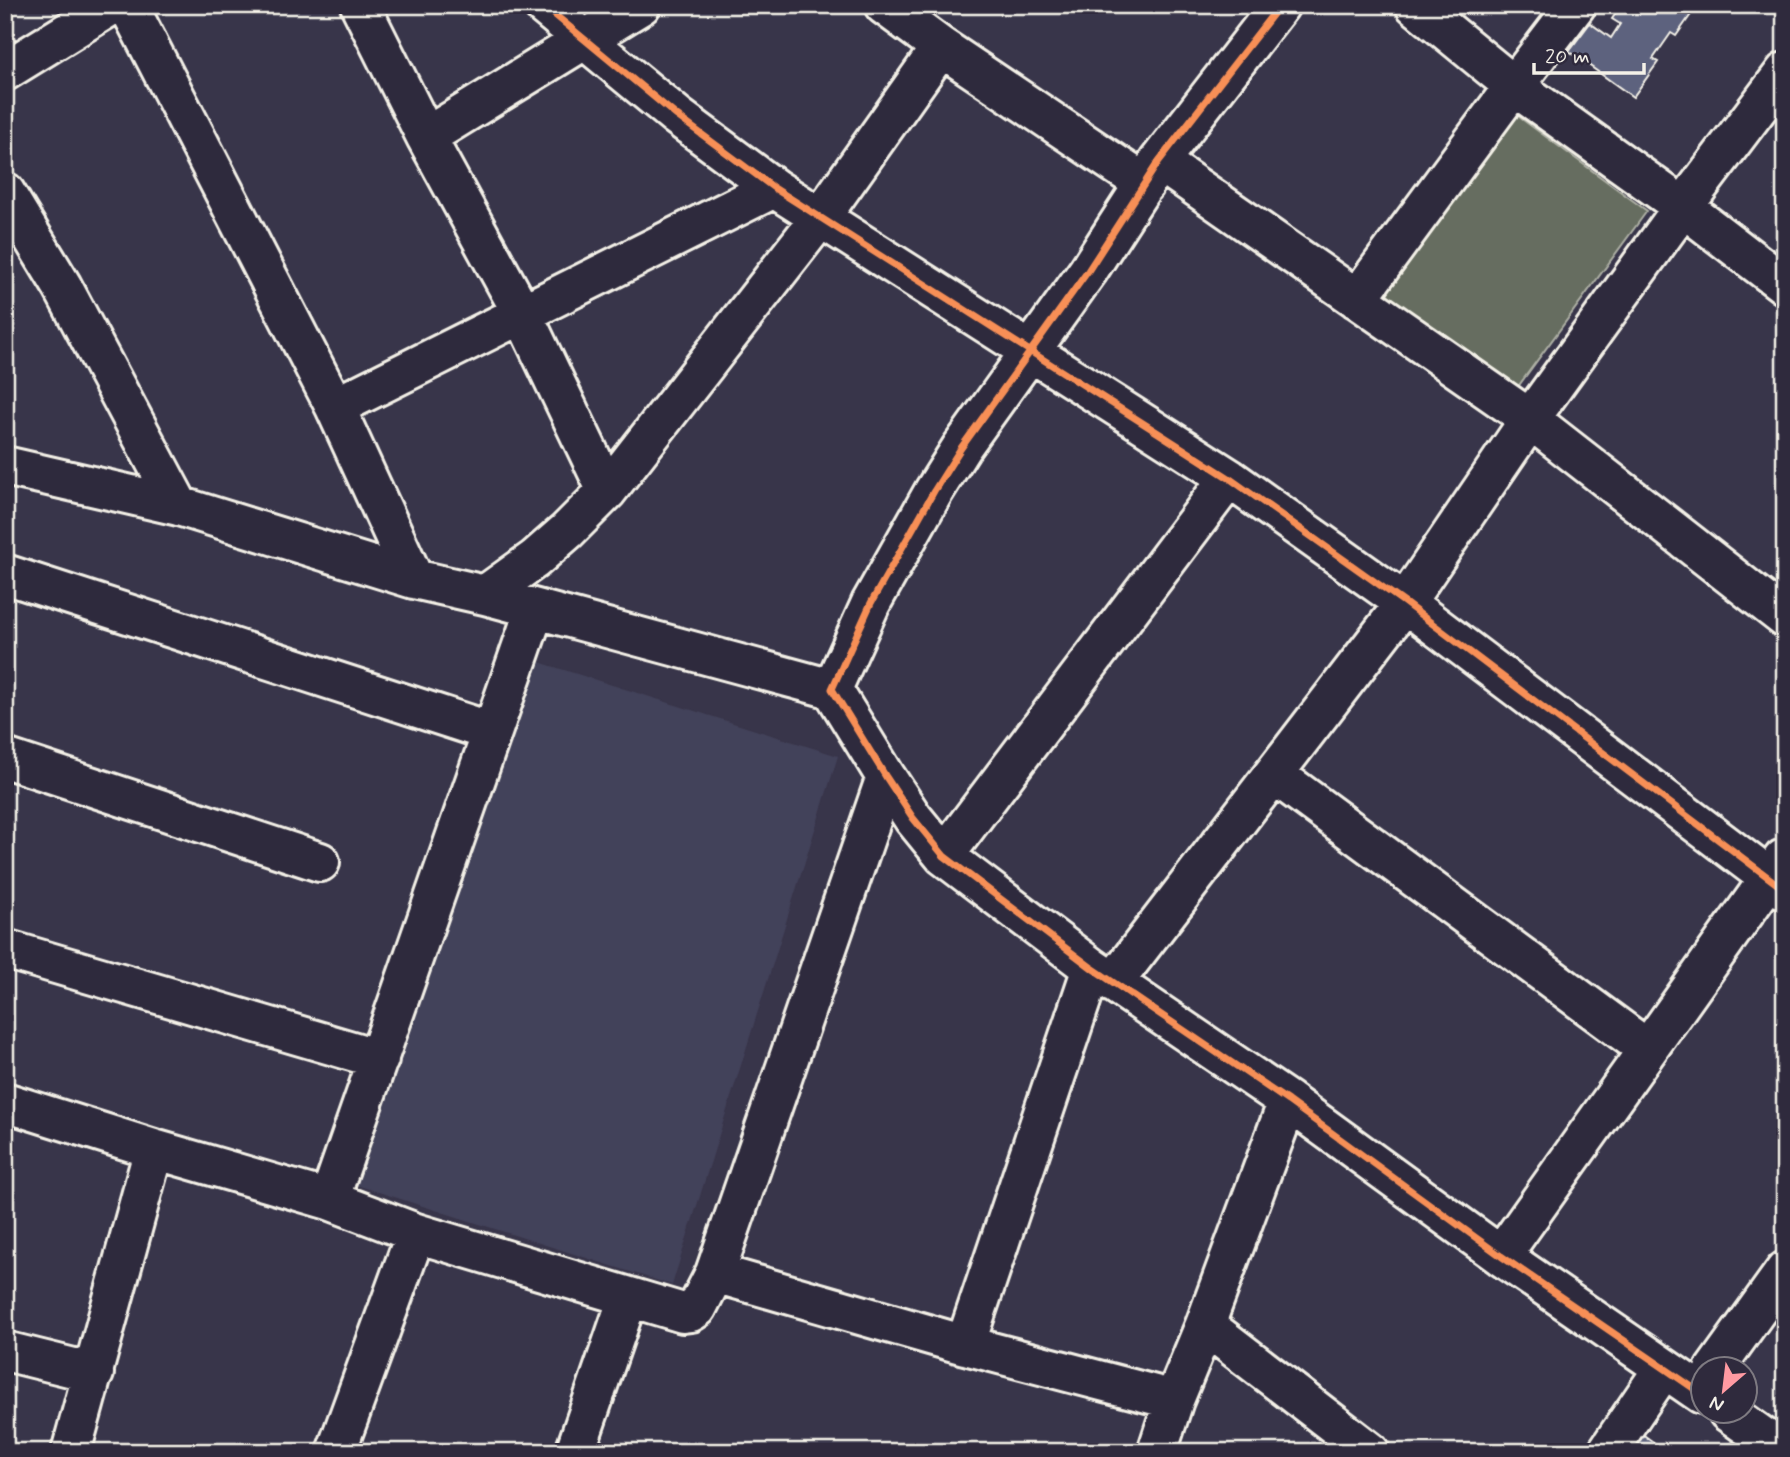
<svg xmlns="http://www.w3.org/2000/svg" width="1790" height="1457" font-family="Mynerve,sans-serif">
	<style>
		.built { fill: #43425a }
		.pitch { fill: #666d60; stroke: #adafa4; stroke-width: 2 }
		.building { fill: #5d627e; stroke: #f4f1e8; stroke-width: 2 }
		.lines { fill: none; stroke-linecap: round; stroke-linejoin: round }
		.minor-casing { stroke: #f4f1e8; stroke-width: 44 }
		.minor { stroke: #2f2a3d; stroke-width: 38 }
		.cycleway-casing { stroke: #2f2a3d; stroke-width: 11 }
		.cycleway { stroke: #f78f57; stroke-width: 7 }
	</style>
	<rect width="100%" height="100%" fill="#38354a"/>
	<filter id="ink" filterUnits="userSpaceOnUse"><feTurbulence type="fractalNoise" baseFrequency=".0143" numOctaves="2"/><feDisplacementMap in="SourceGraphic" scale="14" xChannelSelector="R" yChannelSelector="G"/><feConvolveMatrix kernelMatrix="1 2 1 2 8 2 1 2 1" color-interpolation-filters="sRGB"/></filter>
	<g filter="url(#ink)">
		<path class="built" d="M510,653l328,103 -166,529 -328,-104z"/>
		<path class="pitch" d="M1515,114l132,97 -133,181 -132,-97z"/>
		<path class="building" d="M1618,5h63l11,8 -16,23 -5,-3 -18,26 5,3 -25,35 -64,-46 21,-28 21,15 9,-14 -8,-5 8,-12z
			M1634,1428l33,24h-23l-18,-13z"/>
		<g class="lines">
			<defs>
				<path id="minor" d="M128,5l207,402 79,172
					M360,5l66,132 96,176 85,178
					M543,5l134,111 97,72 455,290 176,125 380,287
					M884,5l57,42 204,137
					M1280,5l-121,156 -71,110 -127,177 -27,43 -63,112 -39,86 54,88 27,41 31,38 148,112 196,133 213,155 201,138
					M1415,5l99,81 169,121 102,78
					M5,71l107,-66
					M426,137l215,-132
					M1159,161l371,258 255,199
					M5,192l57,94 117,220
					M1357,299l157,-213 62,-81
					M335,407l439,-219
					M5,466l174,40 235,73 71,16 347,94
					M5,574l487,158
					M485,595l50,-36 32,-28 40,-40 213,-273 121,-171
					M5,758l315,104
					M1274,774l373,275
					M944,856l285,-378
					M5,949l374,110
					M1113,983l292,-380 125,-184 153,-212 102,-135
					M5,1102l149,47 175,51 87,33 267,80 8,-1 6,-4 18,-35 171,-496
					M329,1200l206,-591
					M1501,1256l282,-397
					M715,1273l250,72 209,55
					M1205,1325l165,127
					M965,1345l127,-377
					M5,1351l89,22
					M1714,1370l71,-99
					M1728,1412l56,40
					M71,1452l83,-303
					M336,1452l80,-219
					M575,1452l53,-154
					M1157,1452l17,-52 31,-75 83,-224
					M1607,1452l57,-84"/>
			</defs>
			<use href="#minor" class="minor-casing"/>
			<use href="#minor" class="minor"/>
			<defs>
				<path id="cycleway" d="M543,5l134,111 97,72 455,290 176,125 380,287
					M1280,5l-121,156 -71,110 -127,177 -27,43 -63,112 -39,86 54,88 27,41 31,38 148,112 196,133 213,155 201,138"/>
			</defs>
			<use href="#cycleway" class="cycleway-casing"/>
			<use href="#cycleway" class="cycleway"/>
		</g>
	</g>
	<rect width="1790" height="1457" fill="none" stroke="#2f2a3d" stroke-width="28"/>
	<rect x="14" y="14" width="1762" height="1429" fill="none" stroke="#f4f1e8" stroke-width="2.5" filter="url(#ink)"/>
	<g transform="translate(1724 1390) rotate(208)"><circle r="33" fill="#2f2a3d" stroke="#7e7a81" stroke-width="2"/>
	<path d="M0-5L12 26L0 18L-12 26Z" fill="#ff9aa2"/>
	<text y="-10" font-size="19" font-weight="bold" text-anchor="middle" fill="#f4f1e8">N</text>
	</g>
	<path d="M1534 63v10h110v-10" fill="none" stroke="#f4f1e8" stroke-width="3.5"/>
	<text x="1545" y="63" font-size="21" fill="#f4f1e8" stroke="#2f2a3d" stroke-width="5" paint-order="stroke">20 m</text>
</svg>
